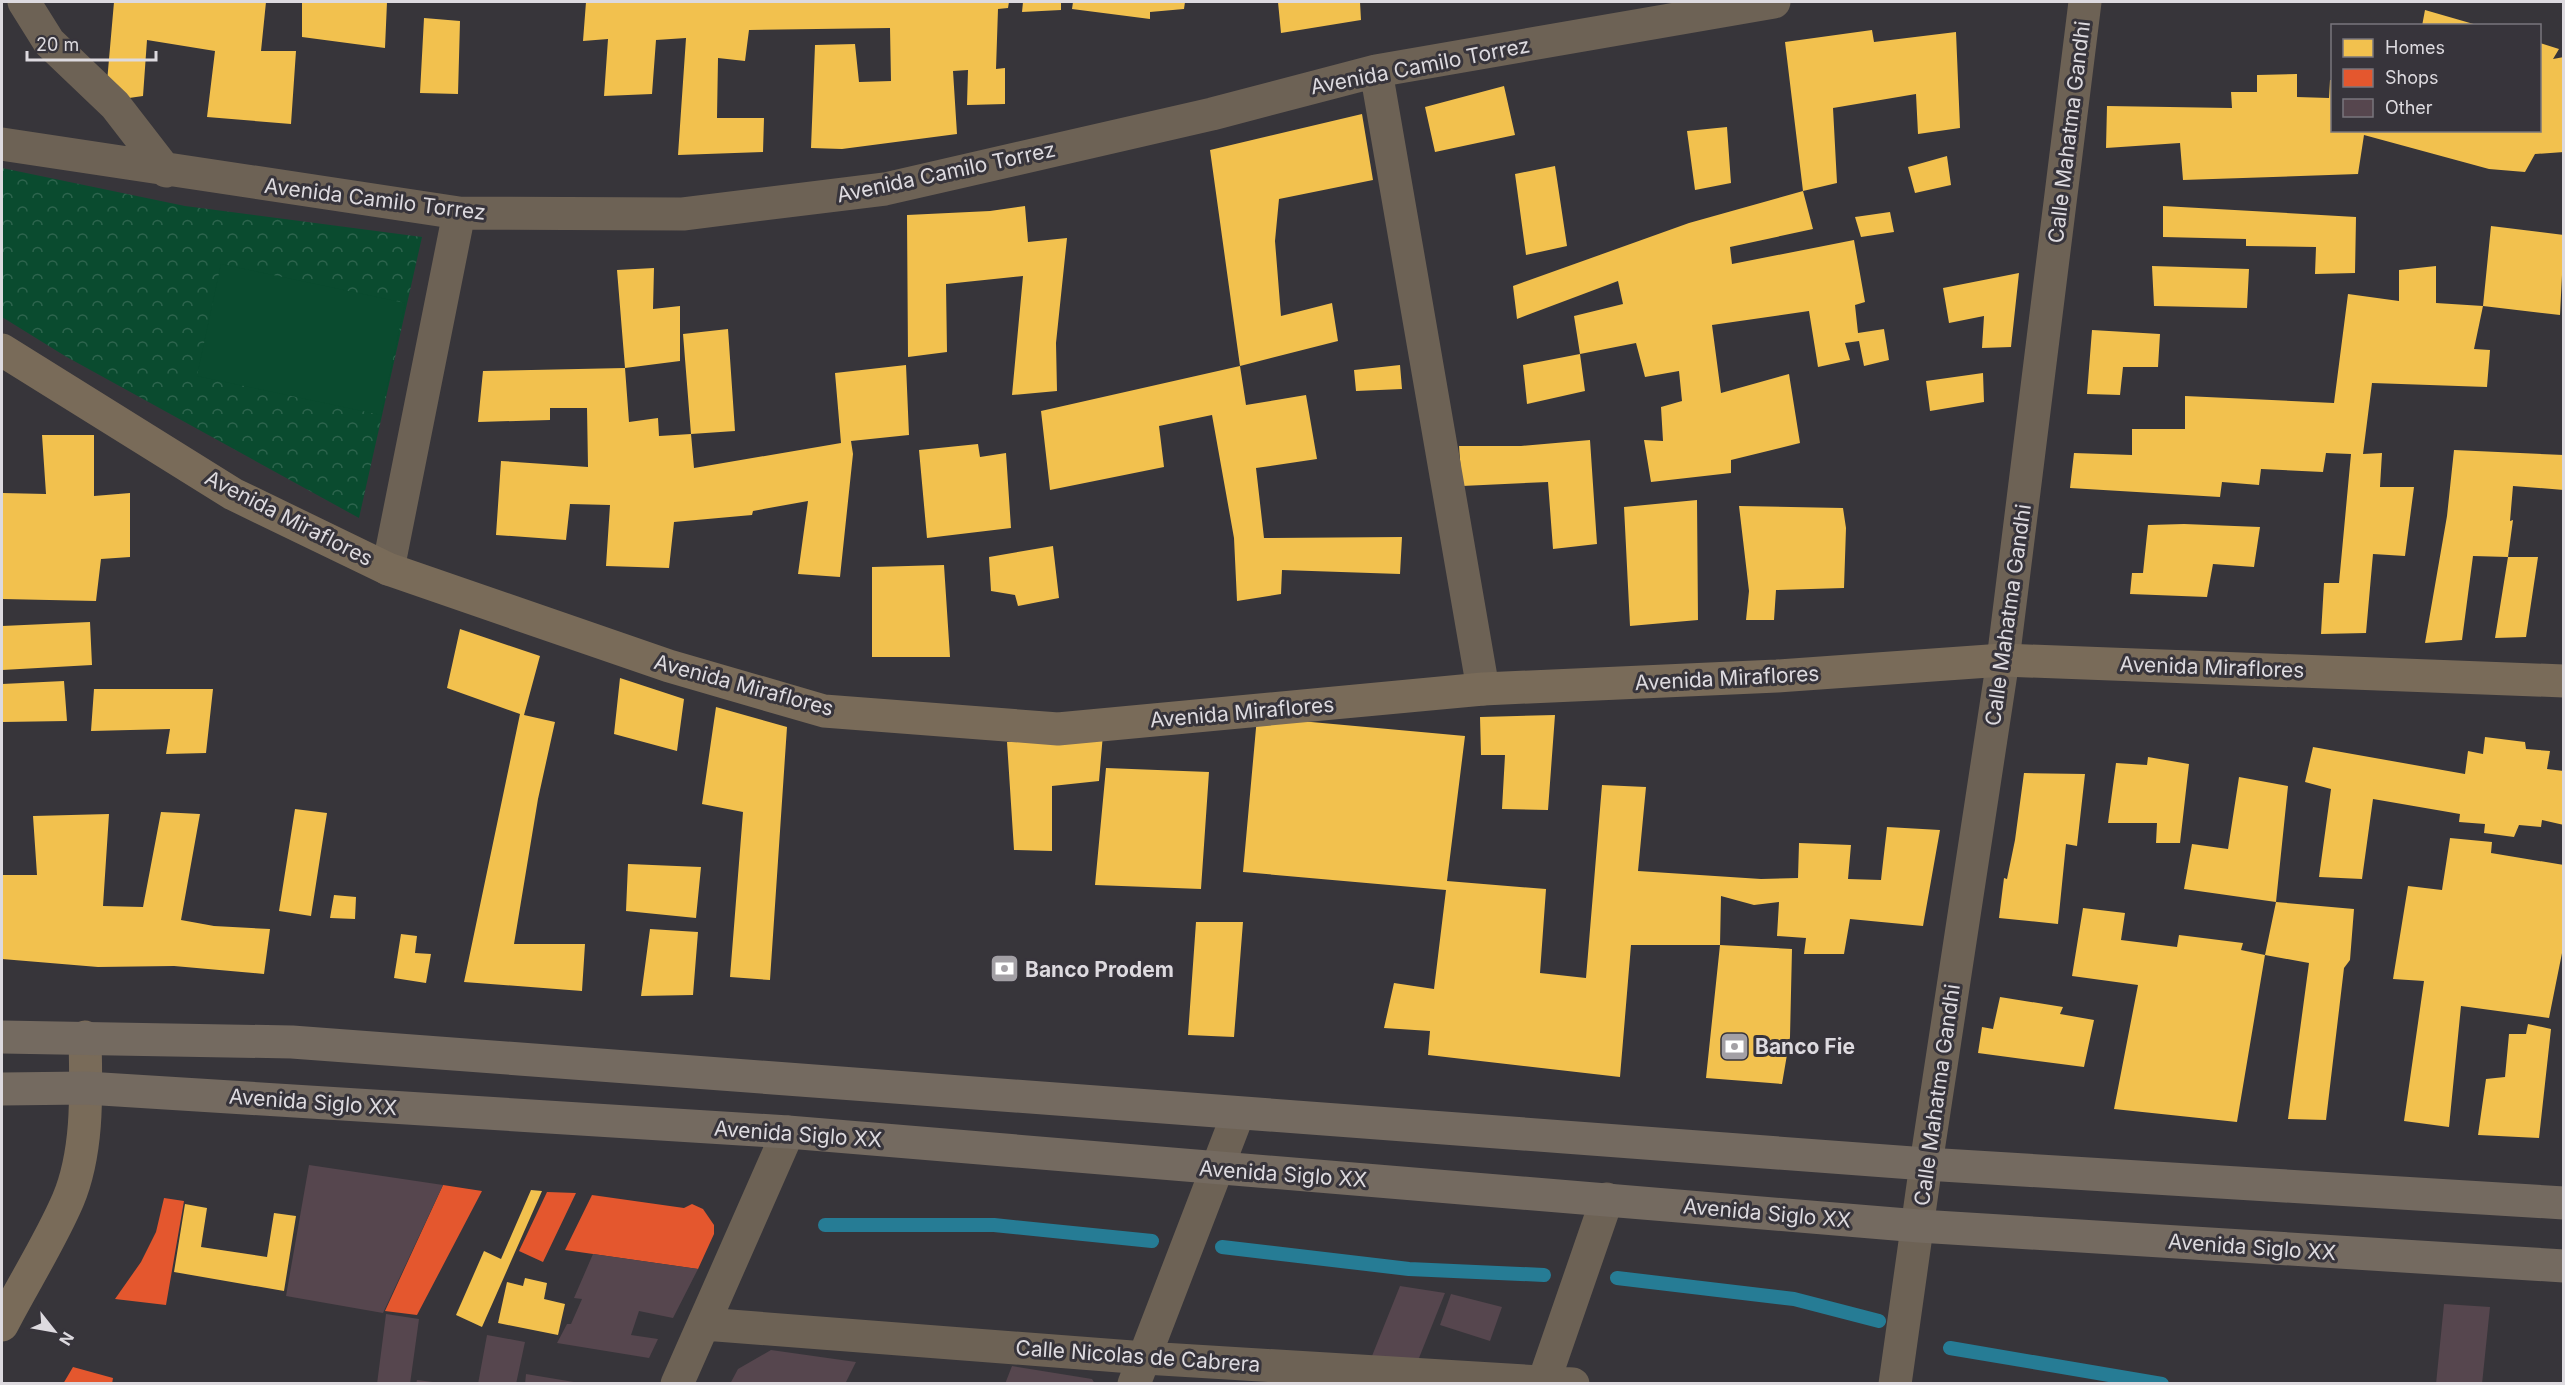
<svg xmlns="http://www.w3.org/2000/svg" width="2565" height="1385" font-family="Inter,sans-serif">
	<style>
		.park { fill: url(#park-crowns) }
		.garden { fill: #0a4b2f }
		.homes { fill: #f2c14e }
		.shops { fill: #e4572e }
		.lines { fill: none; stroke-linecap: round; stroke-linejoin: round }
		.stream { stroke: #267c95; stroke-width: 14 }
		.building { fill: #56464e }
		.street { stroke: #6d6255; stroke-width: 33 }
		.secondary { stroke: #796b59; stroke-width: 33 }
		.highway { stroke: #746a60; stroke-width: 33 }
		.labels { text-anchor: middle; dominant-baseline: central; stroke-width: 6; stroke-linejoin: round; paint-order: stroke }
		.street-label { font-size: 21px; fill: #dddadf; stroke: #37343b }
		.poi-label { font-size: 21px; font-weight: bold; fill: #dddadf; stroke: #37343b; text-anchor: start }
	</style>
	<defs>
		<pattern id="park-crowns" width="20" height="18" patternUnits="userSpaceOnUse" patternTransform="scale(1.5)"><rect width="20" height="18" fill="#0a4b2f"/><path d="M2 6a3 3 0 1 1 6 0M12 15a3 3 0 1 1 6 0" fill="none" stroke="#2d644d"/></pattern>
	</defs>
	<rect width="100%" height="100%" fill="#37353a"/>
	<path class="park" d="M2,168l183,38 237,31 -63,281 -294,-162 -63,-39z"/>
	<path class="garden" d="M221,264l184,39 -24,112 -184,-39z"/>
	<path class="homes" d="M114,2h152l-5,49h35l-5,73 -84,-7 8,-66 -68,-11 -4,56 -14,2 -22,-16z
		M302,2h85l-2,46 -83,-11z
		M586,2h423l-1,6 -10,1 -2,60 9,-1v36l-38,1 1,-35 -15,1 4,63 -115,15 -31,-1 4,-103 40,-1 4,38 32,-1 -1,-53 -141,2 -4,31 -27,-3 -1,60h47l-1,34 -85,3 8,-117 -30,2 -4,54 -48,2 4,-57 -25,2z
		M1023,2h38v8l-39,2z
		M1073,2h112l-1,7 -34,3v7l-78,-10z
		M1278,2h82l1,18 -80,13z
		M2425,10l52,15v1h-55z
		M424,18l36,3 -2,73 -38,-1z
		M1872,30l2,12 82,-10 4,96 -42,6 -2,-40 -83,14 4,75 -34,8 -18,-149z
		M2540,43l19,6 -6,10 11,-2v95l-29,2 -10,18 -36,-3 -125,-34 -6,39 -175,6 -3,-37 -74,5 1,-42 125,2 -1,-16h26v-17l40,-1v23l32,1 1,-18h2v50h208z
		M1504,86l11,49 -80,17 -10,-45z
		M1362,114l11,66 -94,19 -4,42 6,75 51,-13 6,38 -98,25 -30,-216z
		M1727,127l4,56 -36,7 -8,-59z
		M1947,156l4,29 -36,8 -7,-26z
		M1555,166l12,80 -41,9 -11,-81z
		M1803,191l10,38 -83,18 2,17 122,-24 11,62 -10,3 3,28 26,-4 5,31 -25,6 -5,-25 -14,2 5,17 -32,7 -9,-56 -97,14 9,68 68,-19 11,69 -69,17v13l-80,9 -7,-42 19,1 -2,-34 21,-6 -3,-30 -34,6 -9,-34 -56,11 -6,-38 49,-12 -5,-23 -101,38 -4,-33 176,-63z
		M1025,206l3,36 39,-4 -11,105 1,48 -45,4 11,-119 -77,8 1,68 -39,5 -1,-142 83,-4z
		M2163,206l193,11 -1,56 -40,1 1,-27 -70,-1v-7l-83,-2z
		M1890,212l4,20 -33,5 -6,-20z
		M2491,226l73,9 -4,80 -77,-9z
		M2152,266l97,3 -2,39 -93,-2z
		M2436,266v37l47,3 -9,43 16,1 -3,37 -115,-4 -9,71 19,-1 -2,34h34l-9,69 -32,-2 -7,79 -45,1 3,-51h15l12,-129 -25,-1 -3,19 -62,-3 -2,16 -37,-3 -2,15 -150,-9 4,-35 58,2v-26h53v-33l149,7 14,-109 51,7v-31z
		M654,268l-1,41 27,-3v55l-55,7 4,54 29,-4 1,18 32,-2 -8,-100 45,-5 7,102 -44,3 3,34 147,-25 -6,-70 71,-8 3,70 -58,6 2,13 -13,123 -42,-3 10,-73 -55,10 -1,4 -78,7 -5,46 -63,-2 4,-61 -40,-1 -4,36 -70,-5 5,-74 87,6 -1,-59h-37v12l-72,2 5,-51 142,-3 -8,-98z
		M2019,273l-8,74 -29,1 2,-32 -35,7 -6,-35z
		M2092,330l68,4 -2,33h-35l-3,28 -33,-1z
		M1580,354l5,37 -58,13 -4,-39z
		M1400,365l2,24 -46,2 -2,-21z
		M1240,366l6,39 60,-10 11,64 -61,9 8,70 138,-1 -2,37 -118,-4 -1,24 -44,7 -3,-63 -22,-123 -53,11 5,41 -114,23 -9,-79z
		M1983,373l1,29 -54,9 -4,-30z
		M42,435h52v61l36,-3v64l-29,2 -5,42 -94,-2v-106l44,1z
		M1590,440l7,104 -44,5 -5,-67 -86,4 -3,-40h62z
		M978,444l2,13 26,-4 5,75 -84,10 -8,-88z
		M2454,450l110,5v35l-51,-4 -3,35 3,-1 -5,37h30l-12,80 -31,1 13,-81 -35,-1 -11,84 -37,3 22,-127z
		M1697,500l1,120 -68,6 -6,-119z
		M1739,506l104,2 3,20 -2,60 -68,2 -2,30h-28l3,-29z
		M2184,524l76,3 -6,40 -41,-3 -6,33 -77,-3 2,-21h11l5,-48z
		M1053,546l6,52 -41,8 -3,-11 -24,-4 -2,-34z
		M944,565l6,92h-78v-90z
		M90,622l2,43 -90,5v-44z
		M460,629l80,27 -16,59 31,7 -17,77 -24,145h71l-3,47 -118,-9 56,-268 -73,-26z
		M620,678l64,21 -7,52 -63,-17z
		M64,681l3,40 -65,1v-38z
		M94,689h119l-7,64 -40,1 4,-25 -79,2z
		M716,707l71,20 -17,253 -40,-3 13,-165 -41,-8z
		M1555,715l-7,95 -46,-1 3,-54h-24l-1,-38z
		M1257,717l208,19 -18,145 99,8 -6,84 46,5 16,-193 44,2 -8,84 123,8 37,-1 1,-35 52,2 -3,34 33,1 6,-53 53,3 -17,96 -73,-7 -6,35h-40l2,-16 -29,-2 2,-34 -25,3 -33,-9 -1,49 72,4 -2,88 -8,47 -76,-6 14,-133h-89l-11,132 -192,-22 2,-24 -46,-3 10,-45 40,6 12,-99 -203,-18z
		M1103,734l-4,47 -47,5v65l-38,-1 -7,-108z
		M2485,737l40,5 1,7 24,2 -3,18 17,2v54l-22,-5 -1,7 -22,-2 -5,12 -30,-4 1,-9 -26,-2 1,-8 -87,-15 -11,80 -43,-2 12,-88 -26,-7 8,-35 152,27 3,-23 15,3z
		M2148,757l41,7 -9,79h-24l1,-20h-49l8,-60 31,2z
		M1106,768l103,4 -8,117 -106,-4z
		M2024,773l61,1 -8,72 -11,-2 -8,80 -59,-6 5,-40 3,1 8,-39z
		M2239,777l49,9 -12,116 -92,-13 8,-45 36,5z
		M295,809l32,4 -16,103 -32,-5z
		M161,812l39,2 -19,106 33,6 56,3 -6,45 -90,-8 -76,1 -96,-8v-84h35l-4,-59 76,-2 -6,92 40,1z
		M2450,838l42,4 -1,11 73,12v78l-15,75 -88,-12 -12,121 -45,-6 20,-140 -31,-2 15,-93 34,4z
		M628,864l73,3 -5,51 -70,-7z
		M334,895l22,2 -1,22 -25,-1z
		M2276,902l78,7 -4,51 -6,8 -18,152 -38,-1 21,-156 -44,-8z
		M2083,908l42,5 -4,27 56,7 2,-12 64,8 -2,7 24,5 -28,167 -123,-13 24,-124 -66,-9z
		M1196,922h47l-9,115 -46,-2z
		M650,929l48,3 -5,63 -52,1z
		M401,934l16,2 -2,17 16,1 -5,29 -32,-5z
		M2000,997l63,10 -3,7 34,6 -10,47 -106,-14 4,-26 11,2z
		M2528,1024l23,5 -12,109 -61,-3 8,-56 19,-2 4,-43h17z
		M531,1190l11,1 -60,136 -26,-12 28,-64 17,8z
		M185,1204l22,4 -6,39 66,10 7,-44 22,3 -12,75 -110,-19z
		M525,1278l22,5 -3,16 21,5 -7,31 -60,-12 9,-41 16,4z"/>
	<path class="shops" d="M443,1185l39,6 -65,124 -32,-4z
		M547,1192l29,1 -33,69 -24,-11z
		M592,1195l92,13 8,-4 11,5 11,16v9l-16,35 -133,-19z
		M164,1198l20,3 -18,104 -51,-6 26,-37 15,-30z
		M73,1367l40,11 -1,6h-49z"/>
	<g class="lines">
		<path class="stream" d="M825,1225h169l158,16
			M1222,1247l187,22 135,6
			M1617,1278l177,21 85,22
			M1950,1348l212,36"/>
	</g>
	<path class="building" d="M309,1165l134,20 -60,128 -97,-17z
		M593,1254l105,15 -25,49 -34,-7 -8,24 27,4 -9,19 -92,-15 10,-19h4l11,-25 -8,-1z
		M1400,1286l45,7 -32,80 -41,-17z
		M1451,1294l51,13 -12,34 -50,-16z
		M2444,1304l46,3 -8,77h-46z
		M386,1314l33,5 -9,65h-33z
		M487,1335l38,7 -9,42h-38z
		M771,1350l85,12 -11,22h-115l8,-15z
		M1012,1366l80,13 3,5h-90z
		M526,1374l48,8v2h-49z
		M417,1380l16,2v2h-17z"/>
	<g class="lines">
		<path class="street" d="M24,2l25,40 66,63 51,66
			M1376,71l107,618
			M2,144l457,69 224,1 202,-25 327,-75 164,-43 398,-69
			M388,569l71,-356
			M704,1324l441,34 428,26
			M677,1384l111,-252
			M1134,1384l104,-270
			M1543,1384l64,-185
			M1895,1384l31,-220 77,-504 82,-658"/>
		<path class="secondary" d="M2,350l231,144 155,75 281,97 155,45 234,18 425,-40 294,-13 226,-16 561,21
			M2,1325c21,-41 48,-83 66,-125 21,-50 18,-111 17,-163"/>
		<path class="highway" d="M2,1037l290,5 1634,122 638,39
			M2,1089l84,-1 702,44 1131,94 645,40"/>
	</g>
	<defs>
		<symbol id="bank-square" viewBox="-11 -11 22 22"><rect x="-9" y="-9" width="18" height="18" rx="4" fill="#a3a0a5" stroke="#37343b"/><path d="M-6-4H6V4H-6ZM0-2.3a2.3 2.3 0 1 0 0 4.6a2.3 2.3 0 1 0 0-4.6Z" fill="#fff"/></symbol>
	</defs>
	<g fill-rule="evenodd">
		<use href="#bank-square" x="988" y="952" width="33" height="33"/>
		<use href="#bank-square" x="1718" y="1030" width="33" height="33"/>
	</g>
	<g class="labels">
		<g class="street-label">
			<text transform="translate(1420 66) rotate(-11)">Avenida Camilo Torrez</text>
			<text transform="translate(2069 132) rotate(-83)">Calle Mahatma Gandhi</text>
			<text transform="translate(946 172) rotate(-12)">Avenida Camilo Torrez</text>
			<text transform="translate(375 199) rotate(7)">Avenida Camilo Torrez</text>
			<text transform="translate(289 518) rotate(27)">Avenida Miraflores</text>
			<text transform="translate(2008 615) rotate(-82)">Calle Mahatma Gandhi</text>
			<text transform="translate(2212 667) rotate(2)">Avenida Miraflores</text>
			<text transform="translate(1727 678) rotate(-3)">Avenida Miraflores</text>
			<text transform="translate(744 685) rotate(15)">Avenida Miraflores</text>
			<text transform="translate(1242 712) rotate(-5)">Avenida Miraflores</text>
			<text transform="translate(1937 1095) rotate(-82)">Calle Mahatma Gandhi</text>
			<text transform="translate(313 1102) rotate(4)">Avenida Siglo XX</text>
			<text transform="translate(798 1134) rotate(4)">Avenida Siglo XX</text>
			<text transform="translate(1283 1174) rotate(4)">Avenida Siglo XX</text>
			<text transform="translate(1767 1213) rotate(5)">Avenida Siglo XX</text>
			<text transform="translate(2252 1247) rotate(4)">Avenida Siglo XX</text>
			<text transform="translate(1138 1356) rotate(4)">Calle Nicolas de Cabrera</text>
		</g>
		<g class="poi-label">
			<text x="1025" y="969">Banco Prodem</text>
			<text x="1755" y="1046">Banco Fie</text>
		</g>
	</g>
	<rect width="2565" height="1385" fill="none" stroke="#dddadf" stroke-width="6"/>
	<rect x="2331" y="24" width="210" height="108" fill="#37343b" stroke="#79767d" stroke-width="1.5"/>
	<rect x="2343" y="39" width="30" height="18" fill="#f2c14e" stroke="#79767d" stroke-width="1.5"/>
	<text x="2385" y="54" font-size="18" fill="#dddadf">Homes</text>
	<rect x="2343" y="69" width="30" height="18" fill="#e4572e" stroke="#79767d" stroke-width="1.5"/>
	<text x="2385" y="84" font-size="18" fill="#dddadf">Shops</text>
	<rect x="2343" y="99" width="30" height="18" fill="#56464e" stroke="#79767d" stroke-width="1.5"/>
	<text x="2385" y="114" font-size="18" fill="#dddadf">Other</text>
	<g transform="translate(54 1331) rotate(121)" stroke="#37343b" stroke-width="4.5" paint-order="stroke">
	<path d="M0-4.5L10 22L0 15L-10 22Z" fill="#dddadf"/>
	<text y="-9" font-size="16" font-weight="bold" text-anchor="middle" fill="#dddadf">N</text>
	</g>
	<path d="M27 51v9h129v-9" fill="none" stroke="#dddadf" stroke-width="3"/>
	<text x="36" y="51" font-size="18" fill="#dddadf" stroke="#37343b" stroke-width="4.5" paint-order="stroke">20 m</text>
</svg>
